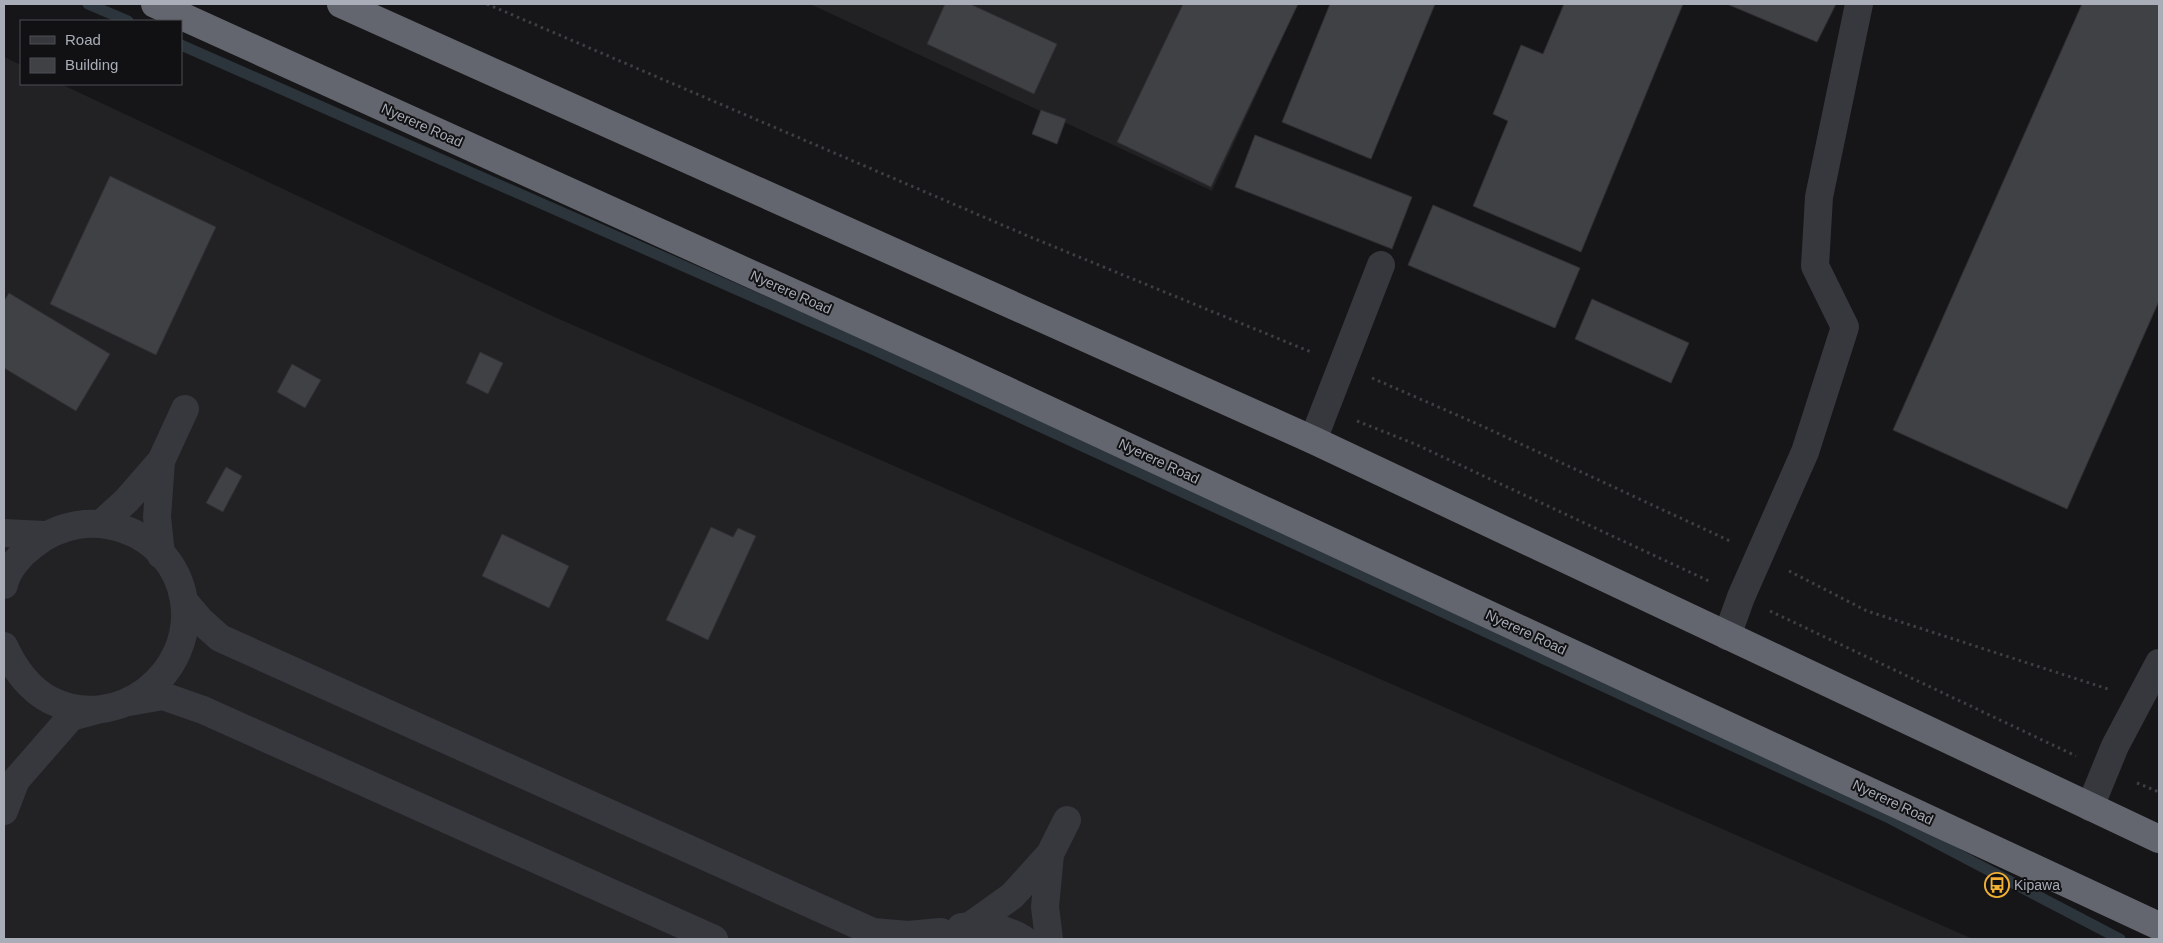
<svg xmlns="http://www.w3.org/2000/svg" width="2163" height="943" font-family="Arial,sans-serif">
	<style>
		.built { fill: #222225 }
		.lines { fill: none; stroke-linecap: round; stroke-linejoin: round }
		.stream { stroke: #2c353c; stroke-width: 11 }
		.building { fill: #404145; stroke: #303034 }
		.path { stroke: #3d3f44; stroke-width: 3; stroke-dasharray: 2.5 4; stroke-linecap: butt }
		.minor { stroke: #37383d; stroke-width: 28 }
		.highway { stroke: #63666e; stroke-width: 28 }
		.labels { text-anchor: middle; dominant-baseline: central; stroke-width: 4; stroke-linejoin: round; paint-order: stroke }
		.street-label { font-size: 14px; fill: #a8adb8; stroke: #111113 }
		.poi-label { font-size: 14px; fill: #a8adb8; stroke: #111113; text-anchor: start }
	</style>
	<rect width="100%" height="100%" fill="#161618"/>
	<path class="built" d="M810,4h488l-86,187z
		M4,57l17,8v19h40l489,231 1423,624h-1969z"/>
	<g class="lines">
		<path class="stream" d="M88,4l40,17
			M181,45l689,303 1017,469 233,122"/>
	</g>
	<path class="building" d="M945,4h25l87,40 -23,50 -107,-50z
		M1183,4h115l-87,183 -94,-45z
		M1330,4h105l-64,155 -89,-37z
		M1564,4h119l-102,248 -108,-46 35,-85 -15,-7 28,-69 22,9z
		M1727,4h109l-19,38z
		M2082,4h77v297l-92,208 -174,-79z
		M1041,110l25,9 -9,25 -25,-10z
		M1255,135l157,62 -20,52 -157,-62z
		M110,176l106,51 -60,128 -106,-51z
		M1433,205l147,63 -25,60 -147,-63z
		M9,293l101,61 -34,57 -72,-43v-67z
		M1592,299l97,44 -18,40 -96,-44z
		M480,352l23,11 -15,31 -22,-11z
		M292,364l29,16 -16,28 -28,-16z
		M226,467l16,9 -19,36 -17,-9z
		M711,527l22,10 5,-9 18,8 -48,104 -42,-20z
		M502,534l67,32 -20,42 -67,-32z"/>
	<g class="lines">
		<path class="path" d="M487,4l541,232 283,116
			M1372,378l110,48 248,115
			M1357,421l58,23 296,138
			M1789,571l78,40 241,78
			M1770,611l306,145
			M2137,783l22,9"/>
		<path class="minor" d="M1313,440l68,-175
			M161,461l24,-52
			M102,523l25,-23 34,-39 -4,56 4,38
			M4,533l40,2
			M4,585c3,-15 16,-30 28,-39 54,-46 141,-17 152,55 11,73 -67,133 -134,99 -22,-12 -36,-32 -46,-54
			M184,601l17,20 19,17 653,294 35,3 33,-3
			M1727,636l14,-39 64,-145 40,-125 -30,-61 4,-69 40,-193
			M129,702l34,-6 40,14 511,229
			M2090,807l25,-61 44,-83
			M4,811l12,-31 55,-63 26,-7
			M1050,854l17,-34
			M970,926l42,-30 38,-42 -5,53 4,32
			M961,927c21,-3 44,1 62,12"/>
		<path class="highway" d="M155,4l786,356 1218,566
			M341,4l972,436 846,399"/>
	</g>
	<defs>
		<symbol id="bus-ring" viewBox="-11 -11 22 22"><circle r="9.5" fill="#111113" stroke="#f2b134" stroke-width="1.5"/><path d="M-5-6H5V4H4V6H2V4H-2V6H-4V4H-5ZM-3.5-4V0h7V-4ZM-3.5 1.2v1.5H-2V1.2ZM2 1.2v1.5H3.5V1.2Z" fill="#f2b134"/></symbol>
	</defs>
	<g fill-rule="evenodd">
		<use href="#bus-ring" x="1983" y="871" width="28" height="28"/>
	</g>
	<g class="labels">
		<g class="street-label">
			<text transform="translate(422 125) rotate(24)">Nyerere Road</text>
			<text transform="translate(791 292) rotate(24)">Nyerere Road</text>
			<text transform="translate(1159 461) rotate(25)">Nyerere Road</text>
			<text transform="translate(1526 632) rotate(25)">Nyerere Road</text>
			<text transform="translate(1893 802) rotate(25)">Nyerere Road</text>
		</g>
		<g class="poi-label">
			<text x="2014" y="885">Kipawa</text>
		</g>
	</g>
	<rect width="2163" height="943" fill="none" stroke="#a8adb8" stroke-width="10"/>
	<rect x="20" y="20" width="162" height="65" fill="#111113" stroke="#4d4f55"/>
	<rect x="30" y="36" width="25" height="8" fill="#37383d" stroke="#4d4f55"/>
	<text x="65" y="45" font-size="15" fill="#a8adb8">Road</text>
	<rect x="30" y="58" width="25" height="15" fill="#404145" stroke="#4d4f55"/>
	<text x="65" y="70" font-size="15" fill="#a8adb8">Building</text>
</svg>
